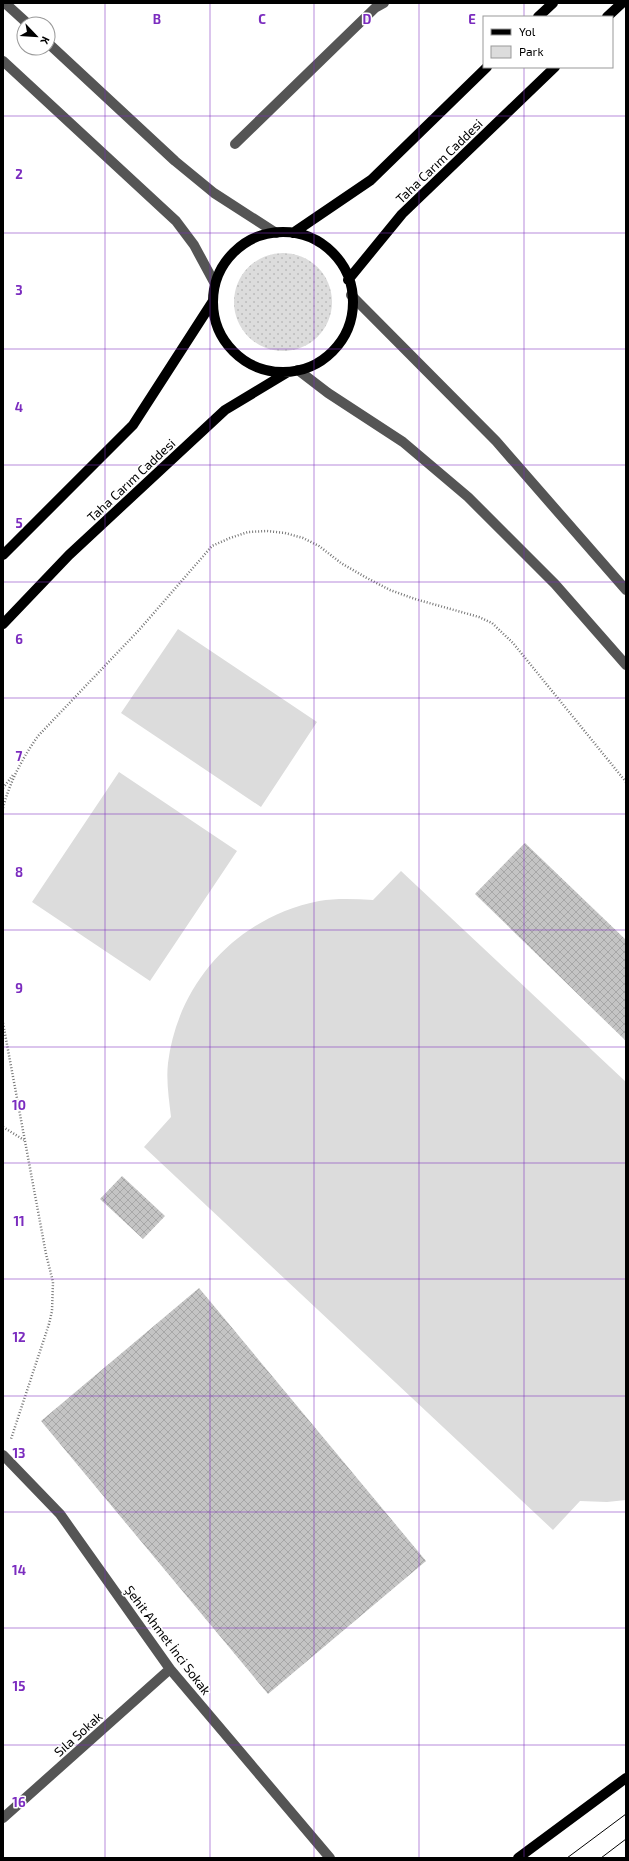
<svg xmlns="http://www.w3.org/2000/svg" width="629" height="1861" font-family="'Exo 2',sans-serif">
	<style>
		.grass { fill: url(#grass-dots) }
		.park { fill: #dcdcdc }
		.building { fill: url(#building-cross-hatch) }
		.lines { fill: none; stroke-linecap: round; stroke-linejoin: round }
		.path { stroke: #777; stroke-width: 2.5; stroke-dasharray: 1 2; stroke-linecap: butt }
		.minor { stroke: #555; stroke-width: 10 }
		.major { stroke: #000; stroke-width: 10 }
		.tram { stroke: #000; stroke-width: 1 }
		.grid { fill: none; stroke: #7b2cbf; stroke-width: 1; stroke-opacity: 0.55 }
		.labels { text-anchor: middle; dominant-baseline: central; stroke-width: 3; stroke-linejoin: round; paint-order: stroke }
		.street-label { font-size: 13px; fill: #000; stroke: #fff }
		.grid-label { font-size: 13px; text-anchor: middle; font-weight: bold; fill: #7b2cbf; stroke: #fff; stroke-width: 3; stroke-linejoin: round; paint-order: stroke }
	</style>
	<defs>
		<pattern id="grass-dots" width="8" height="8" patternUnits="userSpaceOnUse"><rect width="8" height="8" fill="#dcdcdc"/><path d="M2 2h.1M6 6h.1" fill="none" stroke="#bbb" stroke-width="1.8" stroke-linecap="round"/></pattern>
		<pattern id="building-cross-hatch" width="8" height="8" patternUnits="userSpaceOnUse"><rect width="8" height="8" fill="#c4c4c4"/><path d="M0 0l8 8M0 8l8-8" fill="none" stroke="#a7a7a7"/></pattern>
	</defs>
	<rect width="100%" height="100%" fill="#fff"/>
	<path class="grass" d="M234 302a49 49 0 1 1 98 0a49 49 0 1 1-98 0Z"/>
	<path class="park" d="M178,629l139,93 -56,85 -140,-94z
		M119,772l118,79 -87,130 -118,-79z
		M401,871l225,211v418l-19,2 -27,-1 -27,29 -409,-383 27,-30c-2,-18 -5,-36 -3,-54 10,-81 70,-146 151,-162 18,-3 36,-2 54,-1z"/>
	<path class="building" d="M525,843l101,97v101l-151,-147z
		M122,1176l43,40 -22,23 -43,-40z
		M199,1288l227,273 -158,133 -227,-273z"/>
	<g class="lines">
		<path class="path" d="M3,788l10,-13
			M3,808c7,-27 19,-49 35,-72l101,-106 73,-84 18,-8 18,-6 19,-1 18,2 18,5 16,8 22,17 24,14 25,13 25,9 64,18 13,6 21,20 113,139
			M3,1023l43,231 7,28 -1,29 -3,13 -38,115
			M3,1127l21,13"/>
		<path class="minor" d="M5,3l23,21
			M48,43l127,118 39,32 62,40
			M3,61l173,160 18,24 21,39
			M235,144l140,-136 9,-5
			M351,295l145,146 130,149
			M298,370l30,23 75,49 65,55 87,87 71,81
			M3,1455l57,59 110,155 160,189
			M3,1818l167,-149"/>
		<path class="major" d="M538,17l15,-14
			M607,17l15,-14
			M213 302a70 70 0 1 1 140 0a70 70 0 1 1-140 0Z
			M293,233l78,-53 116,-113
			M348,280l54,-66 153,-147
			M3,555l130,-130 80,-124
			M3,624l66,-69 156,-145 63,-38
			M518,1858l108,-80"/>
		<path class="tram" d="M567,1858l59,-44
			M601,1858l25,-19"/>
	</g>
	<path class="grid" d="M105,3v1855M210,3v1855M314,3v1855M419,3v1855M524,3v14M524,67v1791M3,116h623M3,233h623M3,349h623M3,465h623M3,582h623M3,698h623M3,814h623M3,930h623M3,1047h623M3,1163h623M3,1279h623M3,1396h623M3,1512h623M3,1628h623M3,1745h623"/>
	<g class="labels">
		<g class="street-label">
			<text transform="translate(439 161) rotate(-44)">Taha Carım Caddesi</text>
			<text transform="translate(131 480) rotate(-43)">Taha Carım Caddesi</text>
			<text transform="translate(168 1640) rotate(53)">Şehit Ahmet İnci Sokak</text>
			<text transform="translate(78 1734) rotate(-42)">Sıla Sokak</text>
		</g>
	</g>
	<g class="grid-label">
		<text x="157" y="24">B</text>
		<text x="262" y="24">C</text>
		<text x="367" y="24">D</text>
		<text x="472" y="24">E</text>
		<text x="19" y="179">2</text>
		<text x="19" y="295">3</text>
		<text x="19" y="412">4</text>
		<text x="19" y="528">5</text>
		<text x="19" y="644">6</text>
		<text x="19" y="761">7</text>
		<text x="19" y="877">8</text>
		<text x="19" y="993">9</text>
		<text x="19" y="1110">10</text>
		<text x="19" y="1226">11</text>
		<text x="19" y="1342">12</text>
		<text x="19" y="1458">13</text>
		<text x="19" y="1575">14</text>
		<text x="19" y="1691">15</text>
		<text x="19" y="1807">16</text>
	</g>
	<rect width="629" height="1861" fill="none" stroke="#000000" stroke-width="8"/>
	<rect x="483" y="16" width="130" height="52" fill="#ffffff" stroke="#999999"/>
	<rect x="491" y="29" width="20" height="6" fill="#000000" stroke="#999999"/>
	<text x="519" y="36" font-size="12" fill="#000000">Yol</text>
	<rect x="491" y="46" width="20" height="12" fill="#dcdcdc" stroke="#999999"/>
	<text x="519" y="56" font-size="12" fill="#000000">Park</text>
	<g transform="translate(36 36) rotate(115)"><circle r="19" fill="#ffffff" stroke="#999999"/>
	<path d="M0-3L7 15L0 10L-7 15Z" fill="#000000"/>
	<text y="-6" font-size="11" font-weight="bold" text-anchor="middle" fill="#000000">K</text>
	</g>
</svg>
